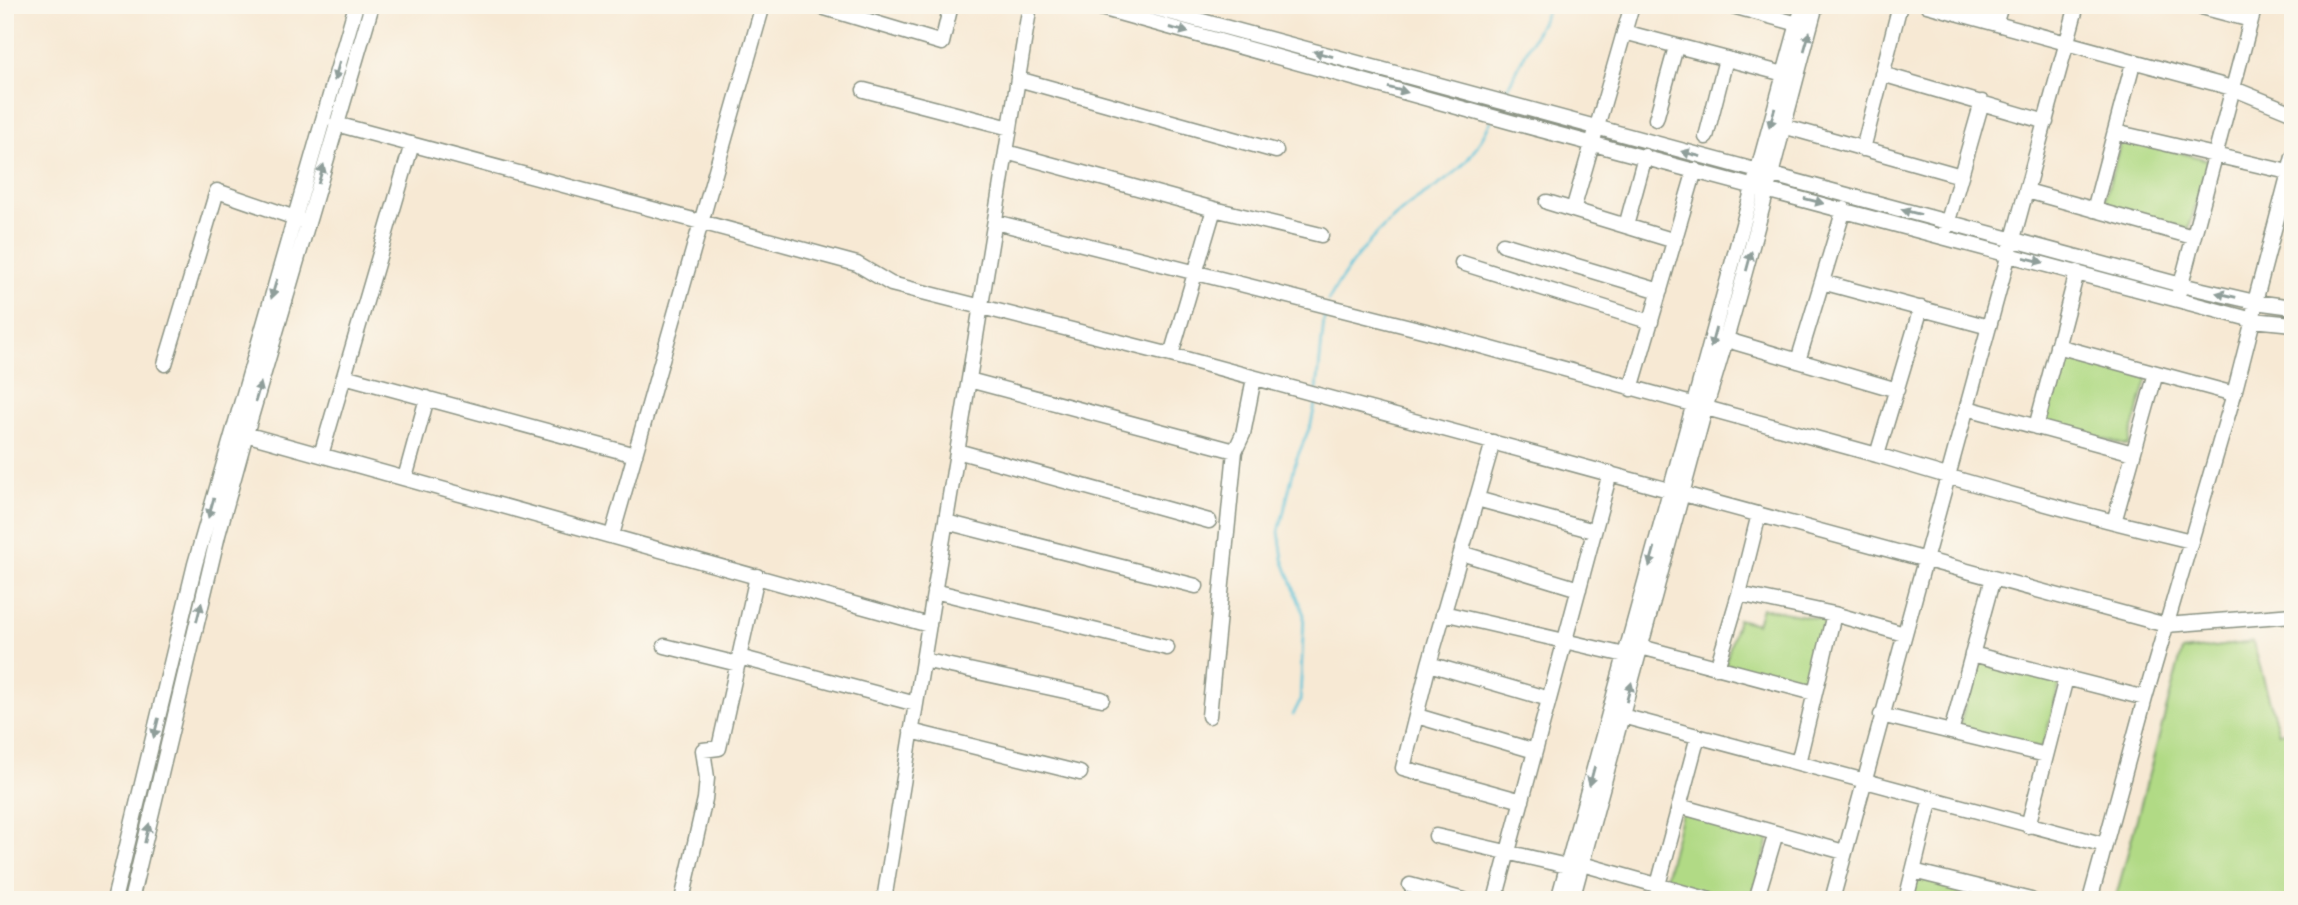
<svg xmlns="http://www.w3.org/2000/svg" width="2298" height="905" font-family="Delius,sans-serif">
	<style>
		.green { fill: #b1da85; stroke: #688c5c; stroke-width: 2 }
		.lines { fill: none; stroke-linecap: round; stroke-linejoin: round }
		.stream { stroke: #5bc2d9; stroke-width: 2.5 }
		.minor-casing { stroke: #8b9384; stroke-width: 17 }
		.minor { stroke: #fff; stroke-width: 14 }
		.oneway { fill: #8f9e9a }
	</style>
	<rect width="100%" height="100%" fill="#fbf7ec"/>
	<filter id="ink" filterUnits="userSpaceOnUse"><feTurbulence type="fractalNoise" baseFrequency=".0143" numOctaves="2"/><feDisplacementMap in="SourceGraphic" scale="14" xChannelSelector="R" yChannelSelector="G"/><feConvolveMatrix kernelMatrix="1 2 1 2 8 2 1 2 1" color-interpolation-filters="sRGB"/></filter>
	<filter id="wash" filterUnits="userSpaceOnUse"><feTurbulence type="fractalNoise" baseFrequency=".00686" numOctaves="4" result="noise"/><feDisplacementMap in="SourceGraphic" scale="28" xChannelSelector="R" yChannelSelector="G"/><feGaussianBlur stdDeviation="1.57" result="paint"/><feColorMatrix in="noise" values="0 0 0 0 0 0 0 0 0 0 0 0 0 0 0 0 0 1.4 0 .05"/><feComposite in="paint" operator="in"/></filter>
	<g filter="url(#wash)">
		<rect width="100%" height="100%" fill="#f7e9d4"/>
		<path class="green" d="M2122,137l86,23 -19,69 -86,-23z
			M2061,354l87,23 -20,69 -86,-23z
			M1762,608l64,12 -18,66 -83,-22 13,-45 19,5z
			M2253,642l26,91 14,-3v170h-178l67,-249z
			M1976,661l84,22 -18,66 -83,-21z
			M1682,813l88,23 -18,64h-20l-68,-18z
			M1918,877l83,21 -1,2h-88z"/>
		<g class="lines">
			<path class="stream" d="M1503,97l47,-92
				M1328,301c19,-35 45,-67 76,-92 18,-15 41,-25 57,-42 13,-13 21,-30 30,-46
				M1317,390l8,-80
				M1293,715l7,-14 4,-86 -21,-56 -4,-27 17,-72 15,-36 5,-24"/>
		</g>
	</g>
	<g filter="url(#ink)">
		<g class="lines">
			<defs>
				<path id="minor" d="M815,5l127,38 9,-38
					M1090,5l421,117 742,198 40,4
					M1143,5l1038,280 74,17 38,5
					M1729,5l69,19
					M1927,5l305,83 61,25
					M2194,5l57,15
					M1996,22l5,-17
					M1624,32l160,42
					M1882,74l164,48
					M1018,79l258,72
					M864,90l146,38
					M1656,119l20,-72
					M336,124l521,140 34,20 280,71 995,270 127,-10
					M1783,126l178,50
					M2115,132l173,40
					M1706,137l20,-78
					M1863,149l37,-144
					M1006,152l208,57 107,26
					M2027,191l166,46
					M1547,202l128,39
					M1573,210l59,-205
					M2094,210l39,-147
					M995,222l435,110 447,123c104,32 209,61 314,86
					M1626,226l19,-70
					M1946,228l36,-126
					M1503,244l157,47
					M1462,263l189,59
					M1822,282l167,45
					M2179,292l76,-287
					M1727,340l170,50
					M2057,346l177,48
					M1171,355l43,-146
					M1798,361l46,-152
					M165,364l52,-173 87,30
					M344,376l291,79
					M969,380l266,71
					M1631,389l64,-219
					M1967,408l166,45
					M2036,427l41,-155
					M238,432l691,193
					M1493,442l-64,222 -26,104 119,33
					M957,451l252,70
					M321,455l91,-311
					M1877,455l44,-147
					M405,478l22,-80
					M1477,499l117,32
					M946,522l250,64
					M2114,522l42,-149
					M612,535l151,-530
					M1461,553l118,36
					M934,591l233,57
					M1739,594l95,20 70,20
					M1443,613l182,42
					M665,646l73,18
					M1641,647l173,46
					M1972,654l173,44
					M739,657l177,47
					M923,660l179,39
					M1429,664l120,35
					M1717,668l22,-74 20,-80
					M1881,715l165,40
					M1209,716l26,-265 8,-17 11,-56
					M1417,716l118,35
					M1622,716l483,129
					M911,731l169,42
					M1951,732l42,-154
					M1798,763l36,-149
					M1679,806l165,46
					M2028,826l38,-148
					M1436,836l131,30
					M1582,864l128,36
					M1913,871l118,29
					M1410,885l54,15
					M1658,885l40,-149
					M114,900l81,-336 161,-559
					M131,900l87,-365 28,-101 126,-429
					M682,900l23,-101 2,-21 -4,-28 16,-2 38,-172
					M884,900l146,-895
					M1495,900l115,-427
					M1558,900l245,-895
					M1572,900l133,-491c42,-134 74,-269 111,-404
					M1756,900l20,-67
					M1832,900l245,-895
					M1906,900l25,-102
					M2090,900l55,-202 89,-304 19,-74 2,-18 38,-145"/>
			</defs>
			<use href="#minor" class="minor-casing"/>
			<use href="#minor" class="minor"/>
		</g>
		<defs><path id="oneway-solid" d="M-6-.8H1V-3.2L6.5 0L1 3.2V.8H-6Z" transform="scale(1.75)"/></defs>
		<g class="oneway">
			<use href="#oneway-solid" transform="translate(1179 30) rotate(15)"/>
			<use href="#oneway-solid" transform="translate(1807 41) rotate(-74)"/>
			<use href="#oneway-solid" transform="translate(1323 54) rotate(-165)"/>
			<use href="#oneway-solid" transform="translate(337 71) rotate(106)"/>
			<use href="#oneway-solid" transform="translate(1398 90) rotate(15)"/>
			<use href="#oneway-solid" transform="translate(1772 118) rotate(106)"/>
			<use href="#oneway-solid" transform="translate(1691 154) rotate(-165)"/>
			<use href="#oneway-solid" transform="translate(321 174) rotate(-74)"/>
			<use href="#oneway-solid" transform="translate(1814 201) rotate(15)"/>
			<use href="#oneway-solid" transform="translate(1911 212) rotate(-165)"/>
			<use href="#oneway-solid" transform="translate(2034 260) rotate(15)"/>
			<use href="#oneway-solid" transform="translate(1749 261) rotate(-75)"/>
			<use href="#oneway-solid" transform="translate(274 289) rotate(106)"/>
			<use href="#oneway-solid" transform="translate(2226 295) rotate(-167)"/>
			<use href="#oneway-solid" transform="translate(1713 338) rotate(105)"/>
			<use href="#oneway-solid" transform="translate(258 392) rotate(-74)"/>
			<use href="#oneway-solid" transform="translate(211 508) rotate(106)"/>
			<use href="#oneway-solid" transform="translate(1652 557) rotate(106)"/>
			<use href="#oneway-solid" transform="translate(199 612) rotate(-76)"/>
			<use href="#oneway-solid" transform="translate(1629 692) rotate(-75)"/>
			<use href="#oneway-solid" transform="translate(156 728) rotate(104)"/>
			<use href="#oneway-solid" transform="translate(1592 776) rotate(105)"/>
			<use href="#oneway-solid" transform="translate(147 833) rotate(-77)"/>
		</g>
	</g>
	<rect width="2298" height="905" fill="none" stroke="#fbf7ec" stroke-width="28"/>
</svg>
